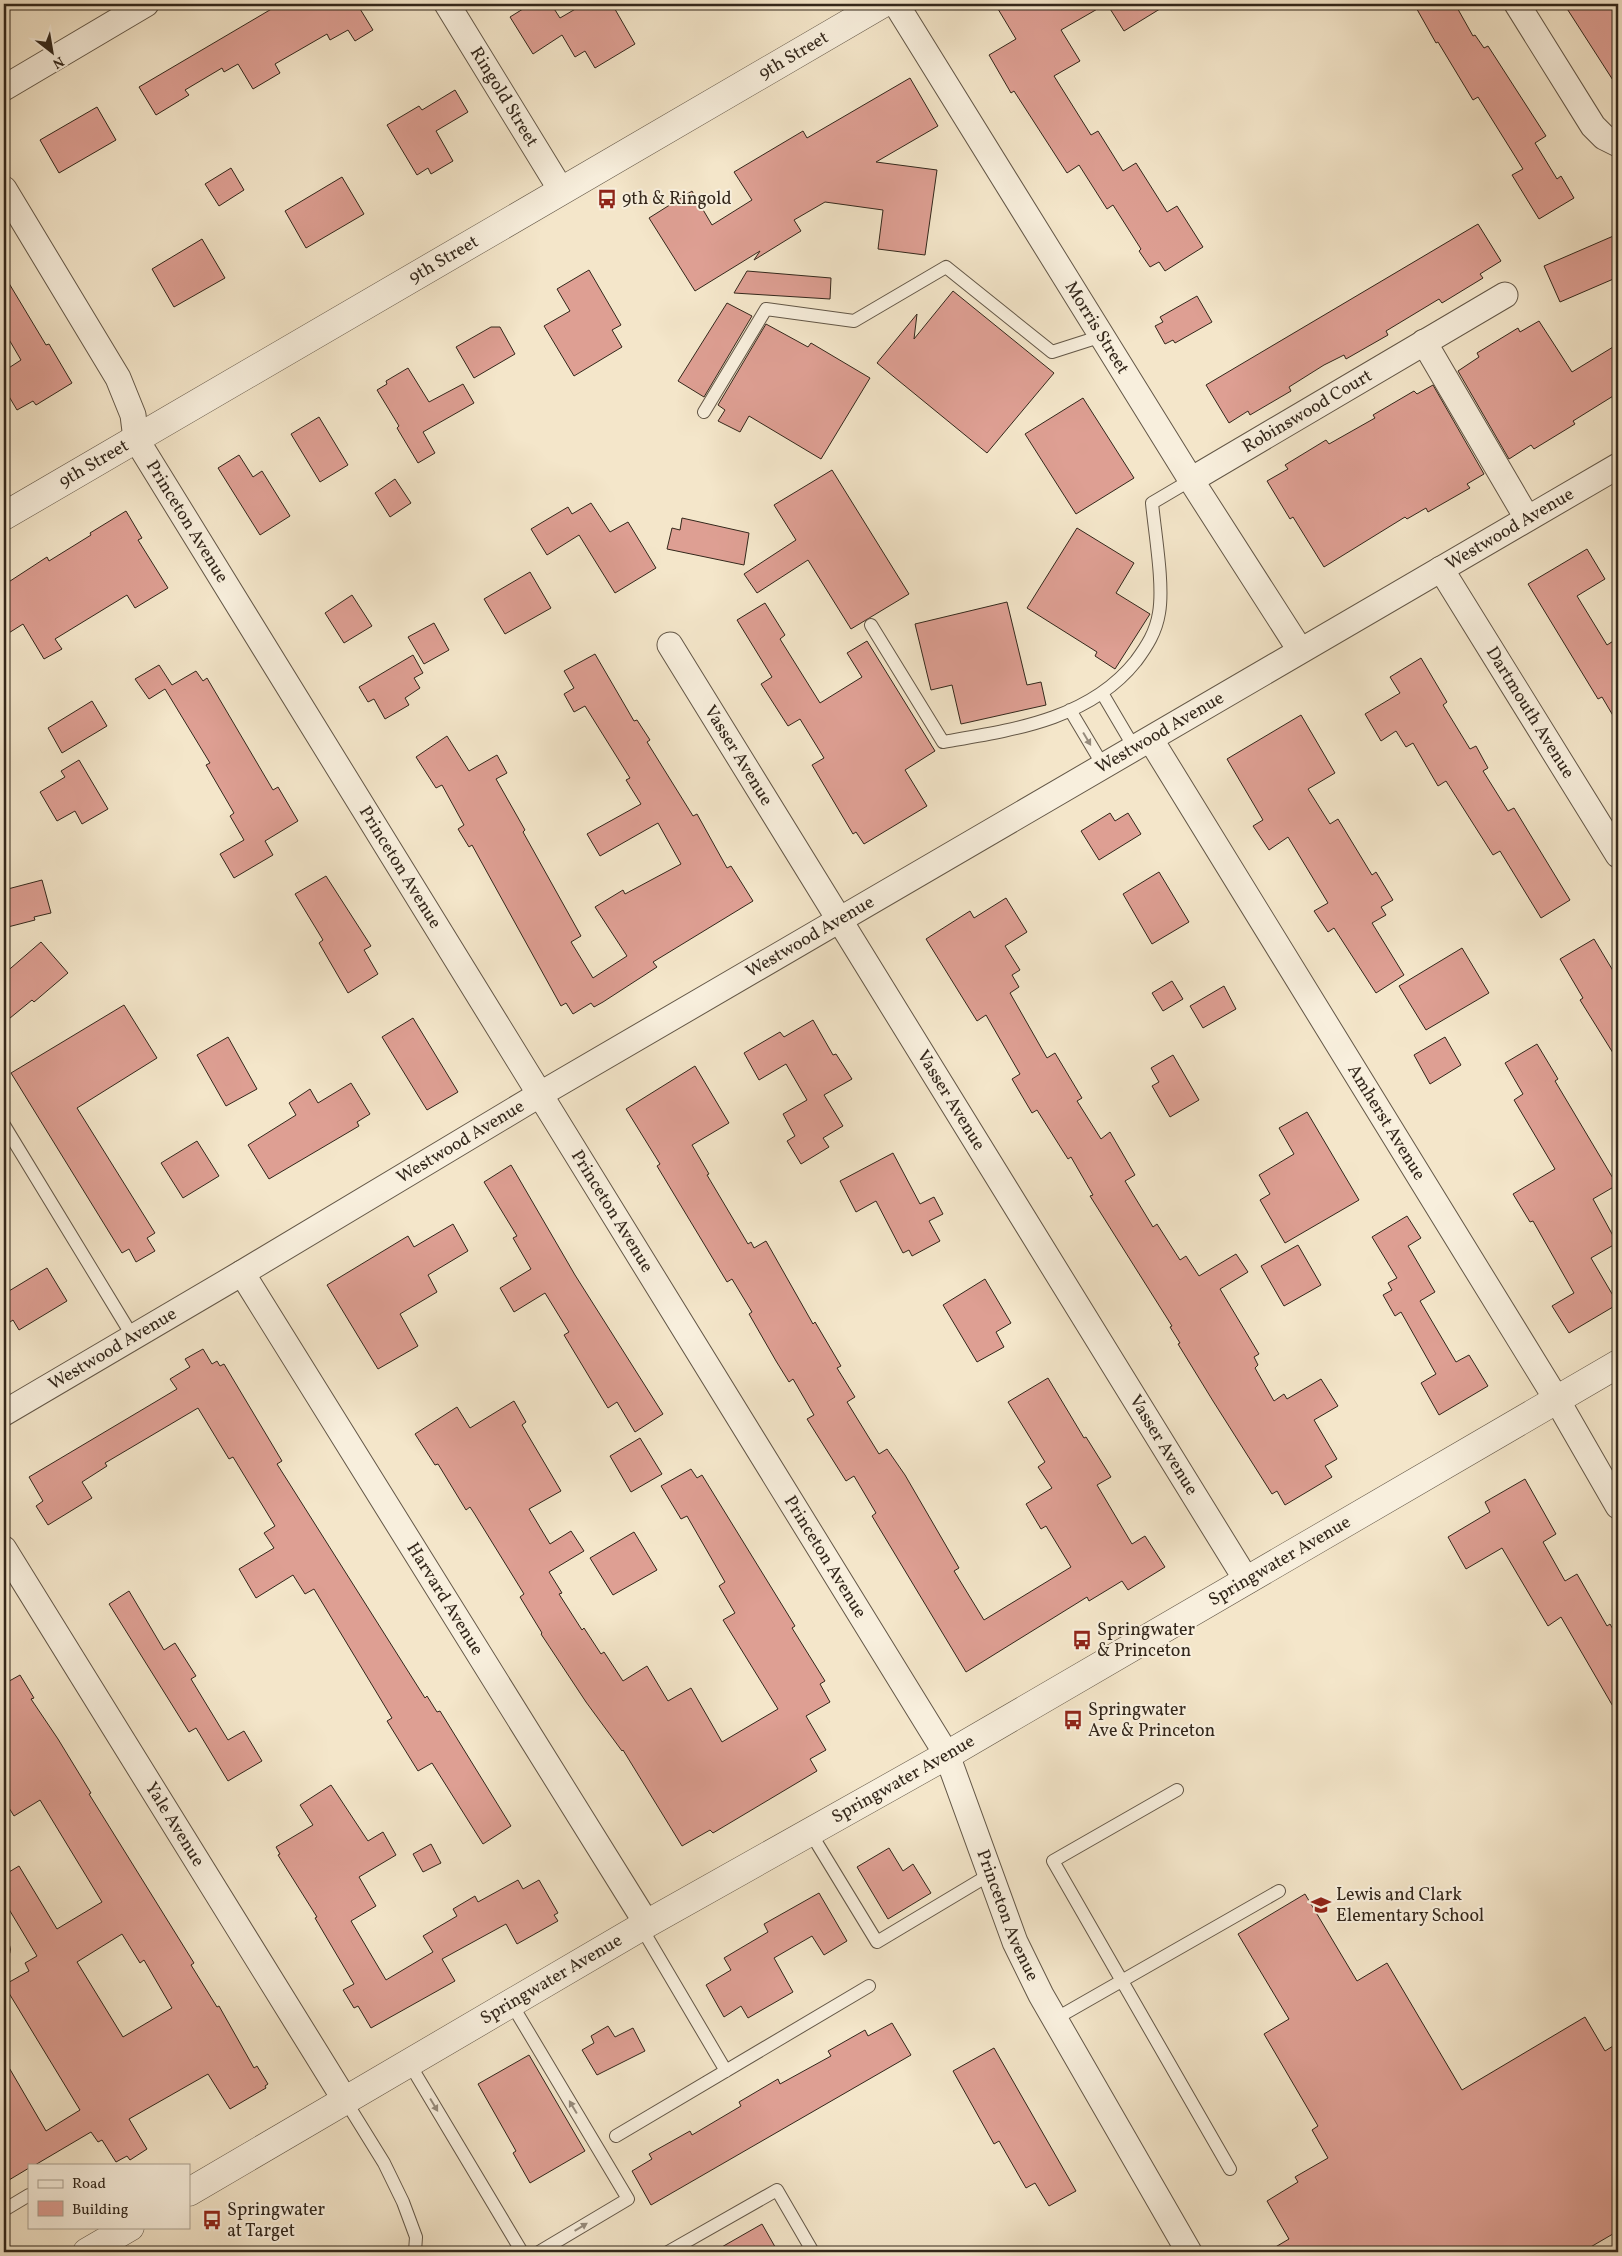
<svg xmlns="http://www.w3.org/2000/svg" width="1622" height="2256" font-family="Vollkorn,serif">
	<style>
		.building { fill: #de9f93; stroke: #33271b; fill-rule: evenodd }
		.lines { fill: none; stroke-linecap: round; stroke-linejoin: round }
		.service-casing { stroke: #635747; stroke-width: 14 }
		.minor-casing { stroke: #635747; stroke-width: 27 }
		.tertiary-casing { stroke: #635747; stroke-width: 29 }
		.service { stroke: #f8efdd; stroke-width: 12 }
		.minor { stroke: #f8efdd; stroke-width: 25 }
		.tertiary { stroke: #f8efdd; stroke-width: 28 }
		.oneway { fill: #968b7c }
		.labels { text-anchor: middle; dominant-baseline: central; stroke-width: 4; stroke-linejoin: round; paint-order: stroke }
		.street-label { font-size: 18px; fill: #33271b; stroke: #f8efdd }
		.poi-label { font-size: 18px; fill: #33271b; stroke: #f8efdd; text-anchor: start }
	</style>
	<rect width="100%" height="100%" fill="#f4e6ca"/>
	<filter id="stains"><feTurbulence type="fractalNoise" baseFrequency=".004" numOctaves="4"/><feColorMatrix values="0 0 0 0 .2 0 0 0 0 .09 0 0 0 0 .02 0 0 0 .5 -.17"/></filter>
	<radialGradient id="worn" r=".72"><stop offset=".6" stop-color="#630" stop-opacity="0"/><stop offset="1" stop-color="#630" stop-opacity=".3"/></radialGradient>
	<path class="building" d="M280,4h77l16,26 -18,11 -7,-11 -18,10 -3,-6 -52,30 5,9 -27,16 -15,-25 -14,8 -2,-4 -37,22 4,5 -33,20 -17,-28z
		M531,4h20l9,14 24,-14h28l23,40 -40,24 -10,-17 -10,6 -13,-22 -29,19 -23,-37z
		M995,4h111l-45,26 19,31 -26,15 37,59 7,-4 25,40 13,-8 31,49 10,-6 26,41 -38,24 -6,-9 -9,5 -11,-16 2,-2 -28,-44 -6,4 -28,-44 -12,8 -53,-82 -3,2 -22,-38 27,-16z
		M1107,4h61l-44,27z
		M1414,4h41l18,32 2,-1 9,13 4,-2 58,90 -11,7 22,36 4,-3 13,22 -35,21 -27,-44 11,-6 -45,-72 -5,3 -35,-58 -2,1z
		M1564,4h49l5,9v75z
		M910,78l28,48 -62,36 61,8 -12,85 -47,-6 5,-39 -58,-8 -31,18 7,11 -47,29 6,-9 -65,40 -46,-73 43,-27 20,34 40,-25 -18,-28 69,-41 4,7z
		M455,90l13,22 -32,19 17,30 -22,13 -3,-6 -11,7 -30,-50 32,-19 3,4z
		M97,107l19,33 -57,33 -19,-33z
		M231,168l13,22 -25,16 -14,-22z
		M342,177l22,37 -58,34 -21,-37z
		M1478,224l23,37 -21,13 3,4 -41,25 -3,-4 -53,32 2,4 -42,24 -2,-4 -20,10 -35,22 2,4 -41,24 -2,-4 -19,12 -23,-38z
		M1618,234v43l-58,25 -16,-36z
		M202,239l23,39 -51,29 -22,-38z
		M589,270l32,55 -9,5 10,17 -48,29 -30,-50 26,-15 -13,-22z
		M747,271l84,7 -1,21 -96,-6z
		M4,275l42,70 3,-1 23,39 -36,22 -3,-4 -16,9 -13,-22v-17l17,-11 -17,-29z
		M953,291l101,82 -67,80 -110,-90 40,-49 -3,25z
		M1197,296l15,26 -37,21 -2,-3 -8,4 -10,-18 8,-4 -3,-5z
		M727,303l25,13 -48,81 -26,-16z
		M1539,321l33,51 46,-28v49l-45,28 2,3 -41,25 -3,-4 -22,14 -51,-88 21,-14 -2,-4 41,-25 2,4z
		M766,324l42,23 3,-4 59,35 -49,81 -72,-43 -9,16 -22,-11 7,-11 -7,-5z
		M491,327h9l15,27 -41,24 -18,-31z
		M408,368l21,34 34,-18 11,19 -51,29 12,21 -17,10 -21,-35 2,-2 -22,-36 10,-6 -1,-3z
		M1433,385l51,89 -17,10 3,4 -42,24 -2,-4 -19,11 -2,-2 -81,50 -31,-50 -3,2 -23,-38 21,-12 -3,-4 41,-25 3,4 46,-26 -2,-3 41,-24 3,3z
		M1083,398l51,80 -58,36 -51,-80z
		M319,417l29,48 -28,17 -29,-48z
		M239,455l14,22 9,-6 28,45 -30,19 -42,-67z
		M832,470l77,124 -58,35 -43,-69 -51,33 -13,-19 52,-34 -22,-35z
		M395,479l16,24 -21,14 -15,-24z
		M591,503l19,29 18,-10 28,46 -41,25 -36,-58 -32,20 -16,-26 37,-22 4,7z
		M126,511l16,27 -4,2 30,48 -33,20 -8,-13 -72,44 7,10 -18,10 -21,-35 -19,12v-51l43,-28 2,4 42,-26 -1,-2z
		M682,518l67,15 -5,32 -77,-16 5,-21 8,2z
		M1077,528l57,35 -18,30 34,21 -35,55 -20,-13 2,-4 -70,-44z
		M1587,549l18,30 -28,17 30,49 11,-7v86l-16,-27 -4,2 -70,-115z
		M530,572l21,36 -46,26 -21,-35z
		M352,595l20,31 -28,17 -19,-30z
		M1007,602l20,83 14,-3 5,23 -85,19 -9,-39 -21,5 -16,-66z
		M765,603l20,32 -5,4 40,64 42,-26 -15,-24 20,-12 68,110 -30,19 22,36 -63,38 -8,-12 -3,2 -41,-69 12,-7 -24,-39 -12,7 -27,-42 11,-7 -35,-57z
		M434,623l15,27 -25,14 -16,-27z
		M595,654l39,67 3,-1 13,20 -3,2 46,74 4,-2 30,54 4,-2 22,35 -100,61 4,5 -54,35 -9,5 -3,-4 -18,11 -7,-11 -5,3 -89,-161 -3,2 -11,-18 6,-4 -22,-40 -6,3 -20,-31 31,-21 22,35 28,-16 10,18 -11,6 29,51 -2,2 58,104 -10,6 22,36 34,-22 -32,-49 28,-17 2,4 56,-30 -23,-41 -58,33 -13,-22 54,-30 -15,-24 4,-2 -45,-72 -11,6 -10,-18 10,-6 -10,-17z
		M413,655l10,18 -9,5 6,10 -15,10 4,7 -24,14 -11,-20 -6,3 -9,-15z
		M1421,658l26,44 -4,3 27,44 6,-3 12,22 -5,3 25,40 6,-3 56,92 -29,18 -41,-67 -7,4 -47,-74 -8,5 -25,-43 -7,4 -10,-16 -15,10 -16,-27 35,-21 -10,-16z
		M159,665l13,20 24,-14 7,10 4,-3 66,112 5,-3 20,34 -33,20 8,14 -39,23 -14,-24 24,-14 -14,-24 4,-3 -28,-48 4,-2 -45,-74 -16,10 -14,-20z
		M92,701l15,25 -45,27 -14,-25z
		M1301,715l34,58 -27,16 22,35 8,-5 34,56 4,-3 17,28 -12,7 5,8 -14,8 32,52 -28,18 -42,-65 -6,4 -14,-21 14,-8 -40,-66 -19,13 -16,-24 10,-6 -36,-61z
		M79,760l29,49 -26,15 -7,-13 -18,10 -17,-29 25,-15 -4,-6z
		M1110,813l5,8 13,-8 13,21 -42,26 -18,-29z
		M1159,872l30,50 -37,22 -29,-50z
		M326,876l45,70 -7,4 14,24 -30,19 -29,-50 4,-3 -28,-46z
		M42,880l9,33 -17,4 1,3 -31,8v-38z
		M1006,898l21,34 -22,14 15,24 -8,5 7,12 -9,6 37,65 8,-5 27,45 -5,3 24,38 9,-7 25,43 -10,6 28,46 4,-3 23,36 6,-4 13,20 37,-22 12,18 -28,17 39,65 -5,3 4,8 -3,3 19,33 10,-7 3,5 34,-20 17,27 -24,14 23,39 -12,7 7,11 -47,28 -8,-14 -5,3 -59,-93 -35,-57 2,-1 -10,-16 2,-1 -82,-130 3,-1 -22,-38 -3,2 -31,-49 -5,3 -20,-34 8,-5 -34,-59 -9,6 -51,-82 44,-28 4,7z
		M1594,939l24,40v82l-38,-61 3,-2 -23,-39z
		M41,942l27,31 -34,29 -2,-2 -28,23v-49z
		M1462,948l27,45 -63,37 -27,-44z
		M1172,981l11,18 -20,12 -11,-18z
		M1224,986l12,23 -33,19 -13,-22z
		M124,1005l33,53 -80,50 78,125 -8,5 8,13 -19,11 -7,-13 -7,4 -111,-180z
		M413,1018l45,74 -31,18 -45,-73z
		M813,1020l20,35 3,-1 16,25 -28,16 19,31 -20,12 6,9 -28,17 -14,-23 8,-5 -12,-22 24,-14 -21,-36 -27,16 -15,-27 36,-21 4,5z
		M228,1037l29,52 -31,17 -29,-51z
		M1445,1037l16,28 -31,19 -16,-29z
		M1537,1044l21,35 -3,2 62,104 -24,14 24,44 -26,15 27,46 -49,29 -17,-27 22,-13 -41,-72 -3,1 -17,-28 42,-25 -41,-69 9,-6 -18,-31z
		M1173,1055l26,45 -29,17 -18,-31 7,-4 -8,-14z
		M695,1066l34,57 -37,22 17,29 -2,1 41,69 3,-2 3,6 12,-7 47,83 2,-2 26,44 -4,2 18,29 -8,5 32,52 8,-5 18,26 54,93 -5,3 30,49 87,-53 -25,-41 -5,3 -15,-25 26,-16 -14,-21 7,-5 -37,-60 40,-24 36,60 2,-1 25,40 -14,8 35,59 13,-8 20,31 -37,23 -6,-9 -33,20 -2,-4 -121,75 -94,-156 4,-3 -22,-37 -8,5 -39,-62 7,-4 -21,-36 -4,3 -13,-21 -27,-47 3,-2 -20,-33 -5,3 -70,-116 3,-2 -34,-55z
		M351,1083l19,31 -13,8 2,4 -90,53 -21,-34 48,-30 -7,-12 21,-14 8,14z
		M1307,1112l52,88 -74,43 -25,-43 10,-6 -11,-19 35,-21 -15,-26z
		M197,1141l22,35 -36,22 -22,-35z
		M893,1153l27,51 14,-7 9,17 -14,7 11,20 -28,15 -3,-6 -6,3 -27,-52 -20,11 -16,-31z
		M511,1165l64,110 88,139 -28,18 -18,-30 -9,6 -44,-73 5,-3 -24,-39 -31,19 -14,-24 31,-19 -18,-31 4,-2 -33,-54z
		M1407,1216l14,22 -13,8 27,46 -15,9 36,61 13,-7 19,31 -49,29 -18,-32 15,-9 -35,-62 -6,4 -12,-21 9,-5 -4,-7 9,-5 -25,-41z
		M453,1224l15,27 -40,24 9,17 -37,22 18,32 -40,23 -51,-84 81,-49 6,11z
		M1298,1245l23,40 -37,21 -23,-40z
		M47,1268l20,33 -48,29 -6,-10 -9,6v-32z
		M985,1279l26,44 -15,9 8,15 -27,15 -34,-57z
		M203,1349l9,15 5,-3 3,5 4,-2 58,97 -5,3 148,234 2,-2 10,16 3,-1 71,115 -28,18 -51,-81 -14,8 -31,-50 5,-3 -78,-129 -9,5 -12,-19 -37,23 -17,-29 35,-21 -10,-15 11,-7 -42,-69 -4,2 -31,-51 -93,55 2,3 -25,16 10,16 -44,27 -12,-19 7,-5 -14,-24 148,-88 -7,-10 20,-12 -5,-8z
		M514,1401l12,21 -4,3 39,66 -32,18 21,35 21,-13 13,20 -35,21 13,21 -3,1 23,36 2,-2 17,26 3,-2 19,29 24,-15 21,35 23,-13 31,54 56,-33 -55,-89 12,-7 -16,-27 6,-4 -38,-66 -6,3 -20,-33 30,-17 6,9 5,-3 93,151 -3,2 33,53 -5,3 10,18 -24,14 20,34 -16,9 7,12 -104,62 -3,-3 -28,16 -59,-96 -1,1 -36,-49 -45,-68 1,-1 -22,-36 4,-3 -50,-81 -4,-6 -4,3 -28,-46 -3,1 -20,-31 42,-27 13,21z
		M640,1438l22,36 -31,18 -21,-36z
		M1525,1479l31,55 -13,8 22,39 12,-7 30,52 3,-2 8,14v77l-57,-98 -13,9 -46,-78 -36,21 -18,-32 42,-25 -5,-10z
		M634,1532l23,38 -44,25 -23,-37z
		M129,1591l35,59 11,-7 21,33 -5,3 37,61 16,-9 18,30 -34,20 -32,-53 -7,4 -80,-128z
		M20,1675l14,23 -3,1 27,40 33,54 -2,1 105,169 -3,2 26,42 2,-1 35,62 3,-2 11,18 -3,2 1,2 -36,21 -22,-35 -79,45 18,30 -17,11 -3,-4 -11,6 -14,-22 -4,2 -7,-10 -56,33h-6v3l-25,15v-124l42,72 34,-21 -76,-125 25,-14 -4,-8 12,-7 -33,-55v-26l15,-9 38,63 45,-27 -62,-102 -26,16 -10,-16v-116zM122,1934l18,29 4,-3 28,48 -49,29 -46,-75z
		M331,1785l37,56 15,-9 13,23 -37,22 17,29 -25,15 35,59 47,-28 -10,-16 34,-20 -4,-7 22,-13 3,6 40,-22 5,9 16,-9 19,33 -4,2 4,6 -41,23 -11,-20 -64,35 13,22 -84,47 -13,-22 -4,2 -11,-18 11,-6 -39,-66 2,-1 -39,-62 2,-1 -4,-7 37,-22 -13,-20z
		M431,1844l10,19 -18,9 -10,-18z
		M889,1848l14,23 10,-7 18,29 -43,26 -31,-52z
		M819,1893l28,48 -23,14 -12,-19 -38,22 19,34 -45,26 -7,-12 -17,11 -18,-32 25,-15 -7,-12 44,-26 -4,-8z
		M1305,1894l52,87 30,-18 75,127 123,-73 20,34 13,-8v188l-36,21h-315l22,-13 -22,-38 31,-19 -3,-5 33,-19 -16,-28 6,-4 -54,-92 25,-15 -51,-85z
		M892,2023l19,32 -260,150 -19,-34 20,-12 -3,-5 41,-23 2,4 27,-16 22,-13 -2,-4 39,-23 2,5 51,-28 -3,-5 37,-21 3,6z
		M608,2026l7,11 18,-9 12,23 -48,24 -15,-25 12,-7 -3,-7z
		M994,2048l82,143 -27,15 -14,-23 -9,5 -27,-47 -5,3 -41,-73z
		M529,2055l56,96 -55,32 -17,-30 3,-2 -38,-67z
		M762,2224l16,28h-65z"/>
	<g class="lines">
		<defs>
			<path id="service" d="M704,412l62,-103 88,12 92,-54 106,85 50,-16
				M871,625l72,117c69,-12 146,-22 193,-81 11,-15 20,-29 23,-48 5,-28 -4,-79 -7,-110l39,-23
				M1102,693l33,56
				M1070,710l34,57
				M4,1125l129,212
				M1177,1790l-124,71 177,308
				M810,1832l67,110 112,-67
				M641,1927l85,144
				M4,1950v-1
				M511,2003l117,196 -89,53
				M1055,2019l224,-128
				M409,2063l113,189
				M345,2100l39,63 19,39 13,35 -1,15
				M616,2136l253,-150
				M4,2210l25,-15
				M668,2252l109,-62 36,62"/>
			<g id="minor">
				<path id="s1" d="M447,4l114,186"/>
				<path id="s2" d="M896,4l295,476 109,170"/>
				<path d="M1517,4l76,122 11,11 14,7"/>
				<path d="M4,88l142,-84"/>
				<path id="s3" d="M4,189l114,189 15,37 3,24 811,1316 68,187 26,53 148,257"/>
				<path d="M1424,342l103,176"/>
				<path id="s4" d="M1191,480l314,-185"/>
				<path id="s5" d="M1441,569l177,286"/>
				<path id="s6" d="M670,645l577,936"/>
				<path id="s7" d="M1151,740l406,660 61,106"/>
				<path id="s8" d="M242,1273l405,651"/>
				<path id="s9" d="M4,1413l238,-140 297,-178 1079,-629"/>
				<path id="s10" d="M4,1549l341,551"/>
			</g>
			<g id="tertiary">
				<path id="s11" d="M4,516l878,-512"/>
				<path id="s12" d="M189,2192l452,-265 306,-172 671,-391"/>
				<path d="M87,2252l43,-25"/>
			</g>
		</defs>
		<use href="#service" class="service-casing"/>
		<use href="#minor" class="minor-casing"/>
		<use href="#tertiary" class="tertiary-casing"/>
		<use href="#service" class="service"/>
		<use href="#minor" class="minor"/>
		<use href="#tertiary" class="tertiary"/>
	</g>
	<defs><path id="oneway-solid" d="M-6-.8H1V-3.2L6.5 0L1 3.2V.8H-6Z" transform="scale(1.25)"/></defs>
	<g class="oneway">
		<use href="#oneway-solid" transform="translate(1087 739) rotate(59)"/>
		<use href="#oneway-solid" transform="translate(434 2105) rotate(59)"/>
		<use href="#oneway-solid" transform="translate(573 2107) rotate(-121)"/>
		<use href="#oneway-solid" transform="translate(581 2227) rotate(-31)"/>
	</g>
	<defs>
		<symbol id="bus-bare" viewBox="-9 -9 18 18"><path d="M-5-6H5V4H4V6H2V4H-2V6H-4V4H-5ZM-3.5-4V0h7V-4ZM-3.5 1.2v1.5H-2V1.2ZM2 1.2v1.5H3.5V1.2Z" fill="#8f2418" stroke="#f8efdd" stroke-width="2.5" paint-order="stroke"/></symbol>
		<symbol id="school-bare" viewBox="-9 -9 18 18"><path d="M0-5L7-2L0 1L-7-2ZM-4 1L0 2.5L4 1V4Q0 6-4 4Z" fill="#8f2418" stroke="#f8efdd" stroke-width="2.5" paint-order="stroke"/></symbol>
	</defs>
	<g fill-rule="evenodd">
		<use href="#bus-bare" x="593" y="185" width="28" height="28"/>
		<use href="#bus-bare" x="1068" y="1626" width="28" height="28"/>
		<use href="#bus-bare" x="1059" y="1706" width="28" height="28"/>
		<use href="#school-bare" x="1307" y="1891" width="28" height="28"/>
		<use href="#bus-bare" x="198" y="2206" width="28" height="28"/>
	</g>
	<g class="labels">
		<g class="street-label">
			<text stroke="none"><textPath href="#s11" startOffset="914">9th Street</textPath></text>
			<text stroke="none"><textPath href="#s1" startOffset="109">Ringold Street</textPath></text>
			<text stroke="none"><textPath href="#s11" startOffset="509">9th Street</textPath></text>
			<text stroke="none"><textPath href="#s2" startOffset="381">Morris Street</textPath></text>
			<text stroke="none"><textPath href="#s4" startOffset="135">Robinswood Court</textPath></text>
			<text stroke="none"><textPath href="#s11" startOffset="104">9th Street</textPath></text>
			<text stroke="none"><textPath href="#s3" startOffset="382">Princeton Avenue</textPath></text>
			<text stroke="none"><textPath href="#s9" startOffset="1746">Westwood Avenue</textPath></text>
			<text stroke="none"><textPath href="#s5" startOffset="169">Dartmouth Avenue</textPath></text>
			<text stroke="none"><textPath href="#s9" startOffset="1341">Westwood Avenue</textPath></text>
			<text stroke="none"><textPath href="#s6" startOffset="130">Vasser Avenue</textPath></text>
			<text stroke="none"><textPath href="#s3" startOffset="788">Princeton Avenue</textPath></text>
			<text stroke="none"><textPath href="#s9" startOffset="936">Westwood Avenue</textPath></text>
			<text stroke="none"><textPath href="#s6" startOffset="535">Vasser Avenue</textPath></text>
			<text stroke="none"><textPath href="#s7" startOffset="449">Amherst Avenue</textPath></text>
			<text stroke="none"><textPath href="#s9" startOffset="531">Westwood Avenue</textPath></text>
			<text stroke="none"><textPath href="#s3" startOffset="1192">Princeton Avenue</textPath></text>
			<text stroke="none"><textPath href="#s9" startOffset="126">Westwood Avenue</textPath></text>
			<text stroke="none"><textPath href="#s6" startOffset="940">Vasser Avenue</textPath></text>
			<text stroke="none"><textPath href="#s3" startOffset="1598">Princeton Avenue</textPath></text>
			<text stroke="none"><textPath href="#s12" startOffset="1260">Springwater Avenue</textPath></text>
			<text stroke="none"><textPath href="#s8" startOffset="384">Harvard Avenue</textPath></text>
			<text stroke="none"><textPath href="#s12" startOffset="825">Springwater Avenue</textPath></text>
			<text stroke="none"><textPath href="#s10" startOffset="324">Yale Avenue</textPath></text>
			<text stroke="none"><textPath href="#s3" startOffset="2002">Princeton Avenue</textPath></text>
			<text stroke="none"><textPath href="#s12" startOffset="420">Springwater Avenue</textPath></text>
		</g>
		<g class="poi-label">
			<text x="622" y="199">9th &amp; Ringold</text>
			<text x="1097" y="1630">Springwater<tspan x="1097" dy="21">&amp; Princeton</tspan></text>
			<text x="1088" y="1710">Springwater<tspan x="1088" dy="21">Ave &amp; Princeton</tspan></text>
			<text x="1336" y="1895">Lewis and Clark<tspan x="1336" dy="21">Elementary School</tspan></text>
			<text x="227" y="2210">Springwater<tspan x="227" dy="21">at Target</tspan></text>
		</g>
	</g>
	<rect width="1622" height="2256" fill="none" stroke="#f4e6ca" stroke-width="20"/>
	<rect x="5" y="5" width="1612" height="2246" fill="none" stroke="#33271b" stroke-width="2.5"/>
	<rect x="10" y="10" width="1602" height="2236" fill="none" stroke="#33271b"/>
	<rect x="28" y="2164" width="162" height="65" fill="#f8efdd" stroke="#a99f8f"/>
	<rect x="38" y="2180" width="25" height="8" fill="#f8efdd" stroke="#a99f8f"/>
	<text x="72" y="2188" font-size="15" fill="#33271b">Road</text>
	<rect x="38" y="2201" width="25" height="15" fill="#de9f93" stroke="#a99f8f"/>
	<text x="72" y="2214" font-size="15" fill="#33271b">Building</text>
	<g transform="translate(52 52) rotate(149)" stroke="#f8efdd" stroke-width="4" paint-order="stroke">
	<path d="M0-4L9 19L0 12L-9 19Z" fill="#33271b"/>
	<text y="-8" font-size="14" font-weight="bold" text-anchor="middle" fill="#33271b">N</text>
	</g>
	<rect width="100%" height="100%" filter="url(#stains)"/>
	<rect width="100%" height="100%" fill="url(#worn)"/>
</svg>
